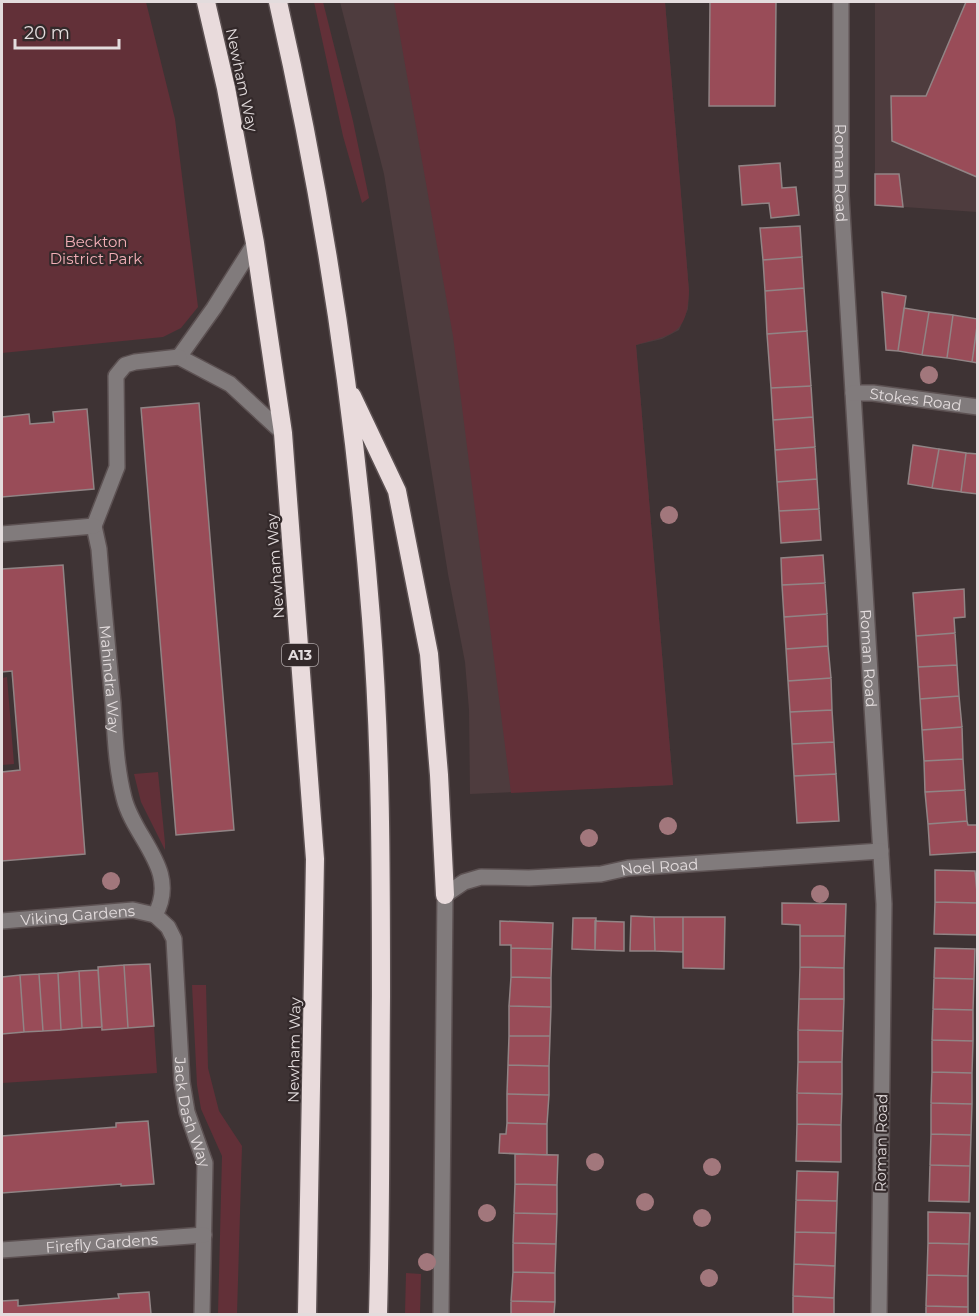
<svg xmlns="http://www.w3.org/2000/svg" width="979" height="1316" font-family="Montserrat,sans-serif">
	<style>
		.built { fill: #4e3c3e }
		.green { fill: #623038 }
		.building { fill: #994c58; stroke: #918485; stroke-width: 1.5 }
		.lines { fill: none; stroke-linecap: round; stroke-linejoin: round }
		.minor-casing { stroke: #5c5152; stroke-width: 18 }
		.highway-casing { stroke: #5c5152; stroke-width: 21 }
		.minor { stroke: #817b7c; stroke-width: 15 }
		.highway { stroke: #e9dbdc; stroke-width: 18 }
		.tree { fill: #a2777c }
		.labels { text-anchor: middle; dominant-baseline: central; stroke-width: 4.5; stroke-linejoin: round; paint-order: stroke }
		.shield { fill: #33292a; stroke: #aea6a7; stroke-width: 1.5 }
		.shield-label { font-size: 14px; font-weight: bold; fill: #e3dcdd }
		.street-label { font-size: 15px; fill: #e3dcdd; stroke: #33292a }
		.park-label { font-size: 15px; fill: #f3afb7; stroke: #33292a }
	</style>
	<rect width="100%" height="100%" fill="#3e3334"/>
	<path class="built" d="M340,2h325l24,289 -1,18 -9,21 -17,9 -26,6 37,440 -203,9 -1,-84 -4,-48 -17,-88 -64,-400z
		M877,2h100v210l-102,-7v-202z"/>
	<path class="green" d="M2,2h144l29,117 23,188 -17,21 -18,9 -161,16z
		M314,2h9l30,119 16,77 -7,5 -19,-67z
		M394,2h271l24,289c-2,44 -16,43 -53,54l37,440 -162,8 -58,-457z
		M7,677l7,87 -12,1v-87z
		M158,772l7,71v7l-24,-48 -7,-28z
		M192,985h14l2,83 11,43 23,35 -5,168h-19l4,-158 -21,-47 -4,-24z
		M154,1026l3,47 -155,10v-49l100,-7v3z
		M406,1273l15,1 -1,40h-15z"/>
	<path class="building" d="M710,2h66l-1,104h-66z
		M966,2h12l-1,175 -85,-36 -1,-45h35z
		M780,163l2,25 14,-1 3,28 -28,3 -2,-15 -27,2 -3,-39z
		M875,174h24l4,33 -28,-2z
		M800,226l2,31 -39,3 -3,-32z
		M802,257l2,31 -39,3 -2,-31z
		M804,288l3,43 -40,3 -2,-43z
		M882,292l24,4 -8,55 -12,-1z
		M904,308l25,4 -7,43 -24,-4z
		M929,312l24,3 -6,43 -25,-3z
		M953,315l25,4 -6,43 -25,-4z
		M978,320v43l-6,-1z
		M807,331l4,55 -40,2 -4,-54z
		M811,386l2,31 -40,3 -2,-32z
		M199,403l35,427 -58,5 -35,-427z
		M87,409l7,80 -92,8v-80l27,-3 1,10 24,-2 -1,-10z
		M813,417l2,30 -40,3 -2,-30z
		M913,445l26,4 -7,39 -24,-4z
		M815,447l2,32 -40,3 -2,-32z
		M939,449l27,4 -5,39 -29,-4z
		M966,453l12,1v40l-17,-2z
		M817,479l2,30 -40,2 -2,-29z
		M819,509l2,31 -40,3 -2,-32z
		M823,555l2,28 -43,2 -1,-27z
		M63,565l22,289 -83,7v-89l18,-2 -8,-99 -10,1v-103z
		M825,583l2,31 -43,3 -2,-32z
		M964,589l1,28 -11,1 1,15 -39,3 -3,-43z
		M827,614l1,32 -42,3 -2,-32z
		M955,633l2,32 -39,2 -2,-31z
		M828,646l3,32 -43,3 -2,-32z
		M957,665l2,31 -39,3 -2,-32z
		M831,678l1,32 -42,2 -2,-31z
		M959,696l3,31 -40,3 -2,-31z
		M832,710l2,32 -42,2 -2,-32z
		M962,727l1,32 -39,2 -2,-31z
		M834,742l2,32 -42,2 -2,-32z
		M963,759l2,31 -40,2 -1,-31z
		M836,774l3,47 -42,2 -3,-47z
		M965,790l2,31 -39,3 -3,-32z
		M967,821l1,4h10v27l-48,3 -2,-31z
		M935,870l40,1 3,32 -43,-1z
		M935,902l43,1v32l-44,-1z
		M782,903l64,1 -1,32h-45v-11l-18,-1z
		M631,916l23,1 1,34h-25z
		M654,917h29v35l-28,-1z
		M683,917h42l-1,52 -41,-1z
		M573,918h23l-1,32 -23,-1z
		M500,921l53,2 -1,26 -41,-1v-3h-11z
		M595,921l29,1v29l-29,-1z
		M800,936h45l-1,32 -44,-1z
		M511,948l41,1 -1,29 -40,-1z
		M935,948l40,1 -1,30 -40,-1z
		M150,964l4,62 -26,2 -4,-63z
		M124,965l4,63 -26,2 -4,-63z
		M800,967l44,1v31h-45z
		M98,970l4,57 -20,1 -3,-57z
		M79,971l3,57 -21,2 -3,-57z
		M58,973l3,57 -18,1 -4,-57z
		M39,974l4,57 -19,1 -4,-57z
		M20,975l4,57 -22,2v-57z
		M511,977l40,1v29l-42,-1z
		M934,978l40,1 -1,31 -40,-1z
		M799,999h45l-1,32 -45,-1z
		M509,1006l42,1 -1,29h-41z
		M933,1009l40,1v31l-41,-1z
		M798,1030l45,1 -1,31h-44z
		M509,1036h41l-1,30 -41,-1z
		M932,1040l41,1 -1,32 -40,-1z
		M798,1062h44v32l-45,-1z
		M508,1065l41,1v29l-42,-1z
		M932,1072l40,1v31l-41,-1z
		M797,1093l45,1 -1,31 -44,-1z
		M507,1094l42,1 -2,29 -40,-1z
		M931,1103l41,1 -1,31 -40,-1z
		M148,1121l6,63 -33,2v-2l-119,9v-57l114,-9v-4z
		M507,1123l40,1v31l-48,-2 1,-19h6z
		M797,1124l44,1v37l-45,-1z
		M931,1134l40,1 -1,31 -40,-1z
		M515,1154l43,1 -1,30 -42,-1z
		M930,1165l40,1 -1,36 -40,-1z
		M797,1171l41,1 -1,29 -41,-1z
		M515,1184l42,1v29l-43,-1z
		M796,1200l41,1 -1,32 -41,-1z
		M928,1212l42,1 -1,31 -41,-1z
		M514,1213l43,1 -1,30 -43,-1z
		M795,1232l41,1 -1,33 -41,-2z
		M513,1243l43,1 -1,29 -42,-1z
		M928,1243l41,1 -1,32 -41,-1z
		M794,1264l41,2 -1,32 -41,-2z
		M513,1272l42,1v29l-44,-1z
		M927,1275l41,1v31l-42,-1z
		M149,1292l2,22h-149v-13l16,-1v6l101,-8 -1,-4z
		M793,1296l41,2v16h-41z
		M511,1301l44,1 -1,12h-43z
		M926,1306l42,1v7h-42z"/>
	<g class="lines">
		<defs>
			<g id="minor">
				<path id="s1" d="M841,2v193l43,709 -5,410"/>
				<path d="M255,243l-41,65 -35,49 51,27 53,49"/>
				<path id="s2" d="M853,393h20l105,14"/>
				<path id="s3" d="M94,526l5,23c4,51 9,103 14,154 2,32 3,64 11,95 10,41 56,72 31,117"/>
				<path d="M94,526l23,-59 -1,-91 9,-11 10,-3 44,-5"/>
				<path d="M2,534l92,-8"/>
				<path id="s4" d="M155,915l13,12 6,12 8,143 5,30 18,51 -3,151"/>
				<path id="s5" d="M2,921l131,-11 22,5"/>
				<path id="s6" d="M2,1250l202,-15"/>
				<path id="s7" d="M441,1314l4,-419 19,-13 17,-5 48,1 72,-4 27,-6 253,-17"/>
			</g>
			<path id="highway" d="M206,2l20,86 29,155 28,190 32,426 -8,455
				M278,2c46,202 77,409 93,616 10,126 10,252 10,378 -1,106 0,212 -3,318
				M352,396l45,95 32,163 10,121 6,120"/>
		</defs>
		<use href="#minor" class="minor-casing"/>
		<use href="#highway" class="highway-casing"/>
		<use href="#minor" class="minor"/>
		<use href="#highway" class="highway"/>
	</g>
	<g class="tree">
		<circle cx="929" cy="375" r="9"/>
		<circle cx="669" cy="515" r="9"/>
		<circle cx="668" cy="826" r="9"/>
		<circle cx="589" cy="838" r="9"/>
		<circle cx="111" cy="881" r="9"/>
		<circle cx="820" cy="894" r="9"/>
		<circle cx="595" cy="1162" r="9"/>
		<circle cx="712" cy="1167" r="9"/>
		<circle cx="645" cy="1202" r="9"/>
		<circle cx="487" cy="1213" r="9"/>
		<circle cx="702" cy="1218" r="9"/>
		<circle cx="427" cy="1262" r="9"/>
		<circle cx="709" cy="1278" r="9"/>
	</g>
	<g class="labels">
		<rect class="shield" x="282" y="644" width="36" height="22" rx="4.5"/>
		<g class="shield-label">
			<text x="300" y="655">A13</text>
		</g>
		<g class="street-label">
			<text transform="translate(242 80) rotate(78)">Newham Way</text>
			<text stroke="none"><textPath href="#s1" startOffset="171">Roman Road</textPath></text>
			<text stroke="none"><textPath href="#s2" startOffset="63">Stokes Road</textPath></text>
			<text transform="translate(275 566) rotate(-94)">Newham Way</text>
			<text stroke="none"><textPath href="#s1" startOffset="657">Roman Road</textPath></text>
			<text stroke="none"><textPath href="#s3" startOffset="154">Mahindra Way</textPath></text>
			<text stroke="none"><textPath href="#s7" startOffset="639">Noel Road</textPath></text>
			<text stroke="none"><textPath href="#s5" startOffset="76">Viking Gardens</textPath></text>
			<text transform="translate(294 1050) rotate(-89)">Newham Way</text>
			<text stroke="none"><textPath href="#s4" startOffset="206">Jack Dash Way</textPath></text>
			<text transform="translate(881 1143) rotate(-89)">Roman Road</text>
			<text stroke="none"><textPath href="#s6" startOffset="100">Firefly Gardens</textPath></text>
		</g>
		<g class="park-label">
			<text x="96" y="241">Beckton<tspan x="96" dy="17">District Park</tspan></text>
		</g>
	</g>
	<rect width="979" height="1316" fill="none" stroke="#e3dcdd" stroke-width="6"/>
	<path d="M15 39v9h104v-9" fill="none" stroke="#e3dcdd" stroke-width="3"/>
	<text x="24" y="39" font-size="18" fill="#e3dcdd" stroke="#33292a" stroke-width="4.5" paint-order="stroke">20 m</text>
</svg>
